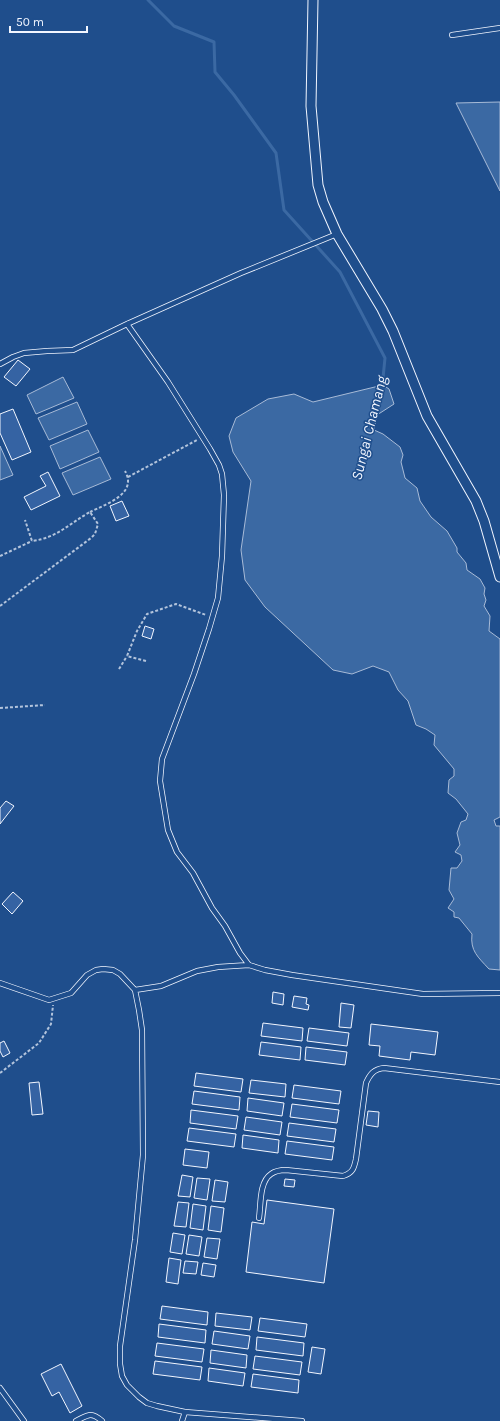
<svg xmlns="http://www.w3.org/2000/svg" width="500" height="1421" font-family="Karla,sans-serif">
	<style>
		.water { fill: #3b69a3; stroke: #a8bbd7 }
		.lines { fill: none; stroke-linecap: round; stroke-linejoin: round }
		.stream { stroke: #3b69a3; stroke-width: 3 }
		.building { fill: #3563a3; stroke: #f2f6ff }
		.lane-casing { stroke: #f2f6ff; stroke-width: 6 }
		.street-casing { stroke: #f2f6ff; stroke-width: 11 }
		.path { stroke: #b3c4dc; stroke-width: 2; stroke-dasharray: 3 2; stroke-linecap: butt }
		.lane { stroke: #1f4e8c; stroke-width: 4.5 }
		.street { stroke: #1f4e8c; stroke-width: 9 }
		.labels { text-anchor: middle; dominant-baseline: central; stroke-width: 3; stroke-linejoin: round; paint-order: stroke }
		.water-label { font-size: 15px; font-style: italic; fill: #f2f6ff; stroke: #1f4e8c }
	</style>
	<rect width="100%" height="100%" fill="#1f4e8c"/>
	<path class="water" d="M500,102v89l-44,-88z
		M63,377l11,21 -38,16 -9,-19z
		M383,385l6,4 5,15 -17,11 -3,15 9,4 17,13 3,8 -2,7 4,16 12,10 3,13 11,16 16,14 10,17v4l9,11 1,7 13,9 5,9 -1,6 2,6 -2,6 6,10 -1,15 11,8v178l-6,3 2,6h4v144l-11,-1c-11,-12 -19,-18 -17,-35l-13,-16 -5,-1v-5l-6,-4 6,-9 -5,-9 2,-22h6l5,-7 -1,-6 -6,-3 5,-7 -3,-12 4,-11 5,-2 2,-6 -12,-15 -8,-6 1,-13 5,-4v-7l-20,-24 1,-10 -9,-6 -10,-4 -8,-24 -10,-11 -9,-18 -16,-6 -21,8 -19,-4 -68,-63 -20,-27 -4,-30 10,-69 -18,-29 -4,-16 7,-18 32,-19 26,-5 19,8z
		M77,402l10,22 -38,16 -11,-22z
		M88,430l11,22 -39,17 -10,-23z
		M0,446l13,29 -13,5z
		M100,457l11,22 -38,16 -11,-22z"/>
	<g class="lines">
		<path class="stream" d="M148,0l26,26 40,16 1,30 19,23 42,58 8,57 56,62 45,86 -3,30"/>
	</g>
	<path class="building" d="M18,360l12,9 -14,17 -12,-9z
		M13,409l18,43 -19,8 -12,-27v-19z
		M48,472l12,24 -29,14 -7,-13 22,-11 -6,-10z
		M122,501l7,15 -13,5 -6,-15z
		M145,626l9,3 -3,10 -9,-3z
		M6,801l8,5 -14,18v-16z
		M13,892l10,9 -11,13 -10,-10z
		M273,992l11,2 -1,11 -11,-2z
		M294,996l13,2 -1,6 3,1 -1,5 -16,-3z
		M341,1003l13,2 -3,23 -12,-1z
		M263,1023l40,5 -1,13 -41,-5z
		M371,1024l67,8 -3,23 -24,-3 -1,8 -31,-4 1,-10 -11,-1z
		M309,1028l40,5 -2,13 -40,-5z
		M4,1041l6,12 -7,4 -3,-6v-8z
		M261,1042l40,5 -1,13 -41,-5z
		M306,1047l41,5 -2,13 -40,-5z
		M196,1073l47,6 -2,13 -47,-6z
		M251,1080l35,4 -1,13 -36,-4z
		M39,1082l4,32 -11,1 -3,-32z
		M294,1085l47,6 -2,13 -47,-6z
		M194,1091l46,6 -1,13 -47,-6z
		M248,1098l36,5 -2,13 -35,-5z
		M292,1104l47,6 -2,13 -47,-6z
		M191,1110l47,6 -2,13 -46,-6z
		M368,1111l11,1 -1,15 -12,-2z
		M246,1117l36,5 -2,13 -36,-5z
		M289,1123l47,6 -2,13 -47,-6z
		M189,1128l47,6 -2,13 -47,-6z
		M243,1135l36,5 -1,13 -36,-5z
		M287,1141l47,6 -2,13 -47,-6z
		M185,1149l24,3 -2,16 -24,-3z
		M182,1175l11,2 -3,20 -12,-1z
		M197,1178l13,1 -3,21 -13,-2z
		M285,1179l10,1 -1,7 -10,-1z
		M215,1180l13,2 -3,20 -13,-1z
		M267,1200l67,9 -10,74 -78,-11 6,-50 12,2z
		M178,1202l11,1 -3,24 -12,-1z
		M193,1204l13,2 -3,24 -13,-2z
		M211,1206l13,2 -3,24 -13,-2z
		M173,1233l12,2 -3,19 -12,-2z
		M189,1235l13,2 -3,19 -13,-2z
		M207,1238l13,1 -3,20 -13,-2z
		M169,1258l12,2 -3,24 -12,-2z
		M185,1261l13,1 -2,12 -13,-1z
		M203,1263l13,2 -2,12 -13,-2z
		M162,1306l46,6 -1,13 -47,-6z
		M216,1313l36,4 -2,13 -35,-4z
		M260,1318l47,6 -2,13 -47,-6z
		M159,1324l47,6 -1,13 -47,-6z
		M214,1331l36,5 -2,13 -36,-5z
		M257,1337l47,6 -1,13 -47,-6z
		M157,1343l47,6 -2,13 -47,-6z
		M312,1347l13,2 -4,25 -13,-2z
		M211,1350l36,5 -1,13 -36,-5z
		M255,1356l47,6 -2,13 -47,-6z
		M155,1361l47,6 -2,13 -47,-6z
		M61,1364l21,42 -12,7 -11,-21 -7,4 -11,-22z
		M209,1368l36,5 -2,13 -35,-5z
		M253,1374l46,6 -1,13 -47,-6z"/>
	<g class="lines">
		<defs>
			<path id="lane" d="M452,35l48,-7
				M127,324l41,58 42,67 9,16 3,9 2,21 -2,61 -4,42 -9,31 -15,45 -32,85 -2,22 8,49 9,22 16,21 19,35 13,18 15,27 9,12
				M0,364l13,-7 11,-4 23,-2 26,-1 54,-26 114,-51 96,-39
				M0,983l49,17 22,-7 16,-18 9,-5 7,-1 10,1 7,4 15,16 4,20 3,20 1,125 -8,85 -15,106v18l2,12 5,9 12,12 8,6 10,3 28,6 117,9
				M135,990l26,-4 36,-15 21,-4 31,-2 16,5 27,5 131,19 77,-1
				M259,1218c2,-13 0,-36 12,-44 4,-3 10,-4 15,-4l57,6c10,-3 11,-8 13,-17l10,-76c4,-9 8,-14 18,-15l116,14
				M0,1388l24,33
				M76,1421c12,-6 15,-10 26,0
				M182,1421l3,-9"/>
			<path id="street" d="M313,0l-2,106 7,79 5,17 14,32 45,75 11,22 34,85 49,85 8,20 16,56"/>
		</defs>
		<use href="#lane" class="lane-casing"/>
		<use href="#street" class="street-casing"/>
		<path class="path" d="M128,477l69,-37
			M90,512c16,-8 48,-18 35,-41
			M0,556l32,-15
			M0,606l91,-68 4,-4 3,-10 -8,-12c-20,11 -33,26 -58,29l-7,-21
			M146,661l-19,-5 10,-25 10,-17 29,-10 30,11
			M119,669l8,-13
			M0,708l45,-3
			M0,1073l39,-30 12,-19 2,-19"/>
		<use href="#lane" class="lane"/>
		<use href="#street" class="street"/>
	</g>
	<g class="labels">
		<g class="water-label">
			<text transform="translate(369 428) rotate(-76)">Sungai Chamang</text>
		</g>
	</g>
	<path d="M10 26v6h77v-6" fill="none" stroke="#f2f6ff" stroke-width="2"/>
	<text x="16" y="26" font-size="12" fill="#f2f6ff" stroke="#1f4e8c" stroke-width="3" paint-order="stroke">50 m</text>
</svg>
